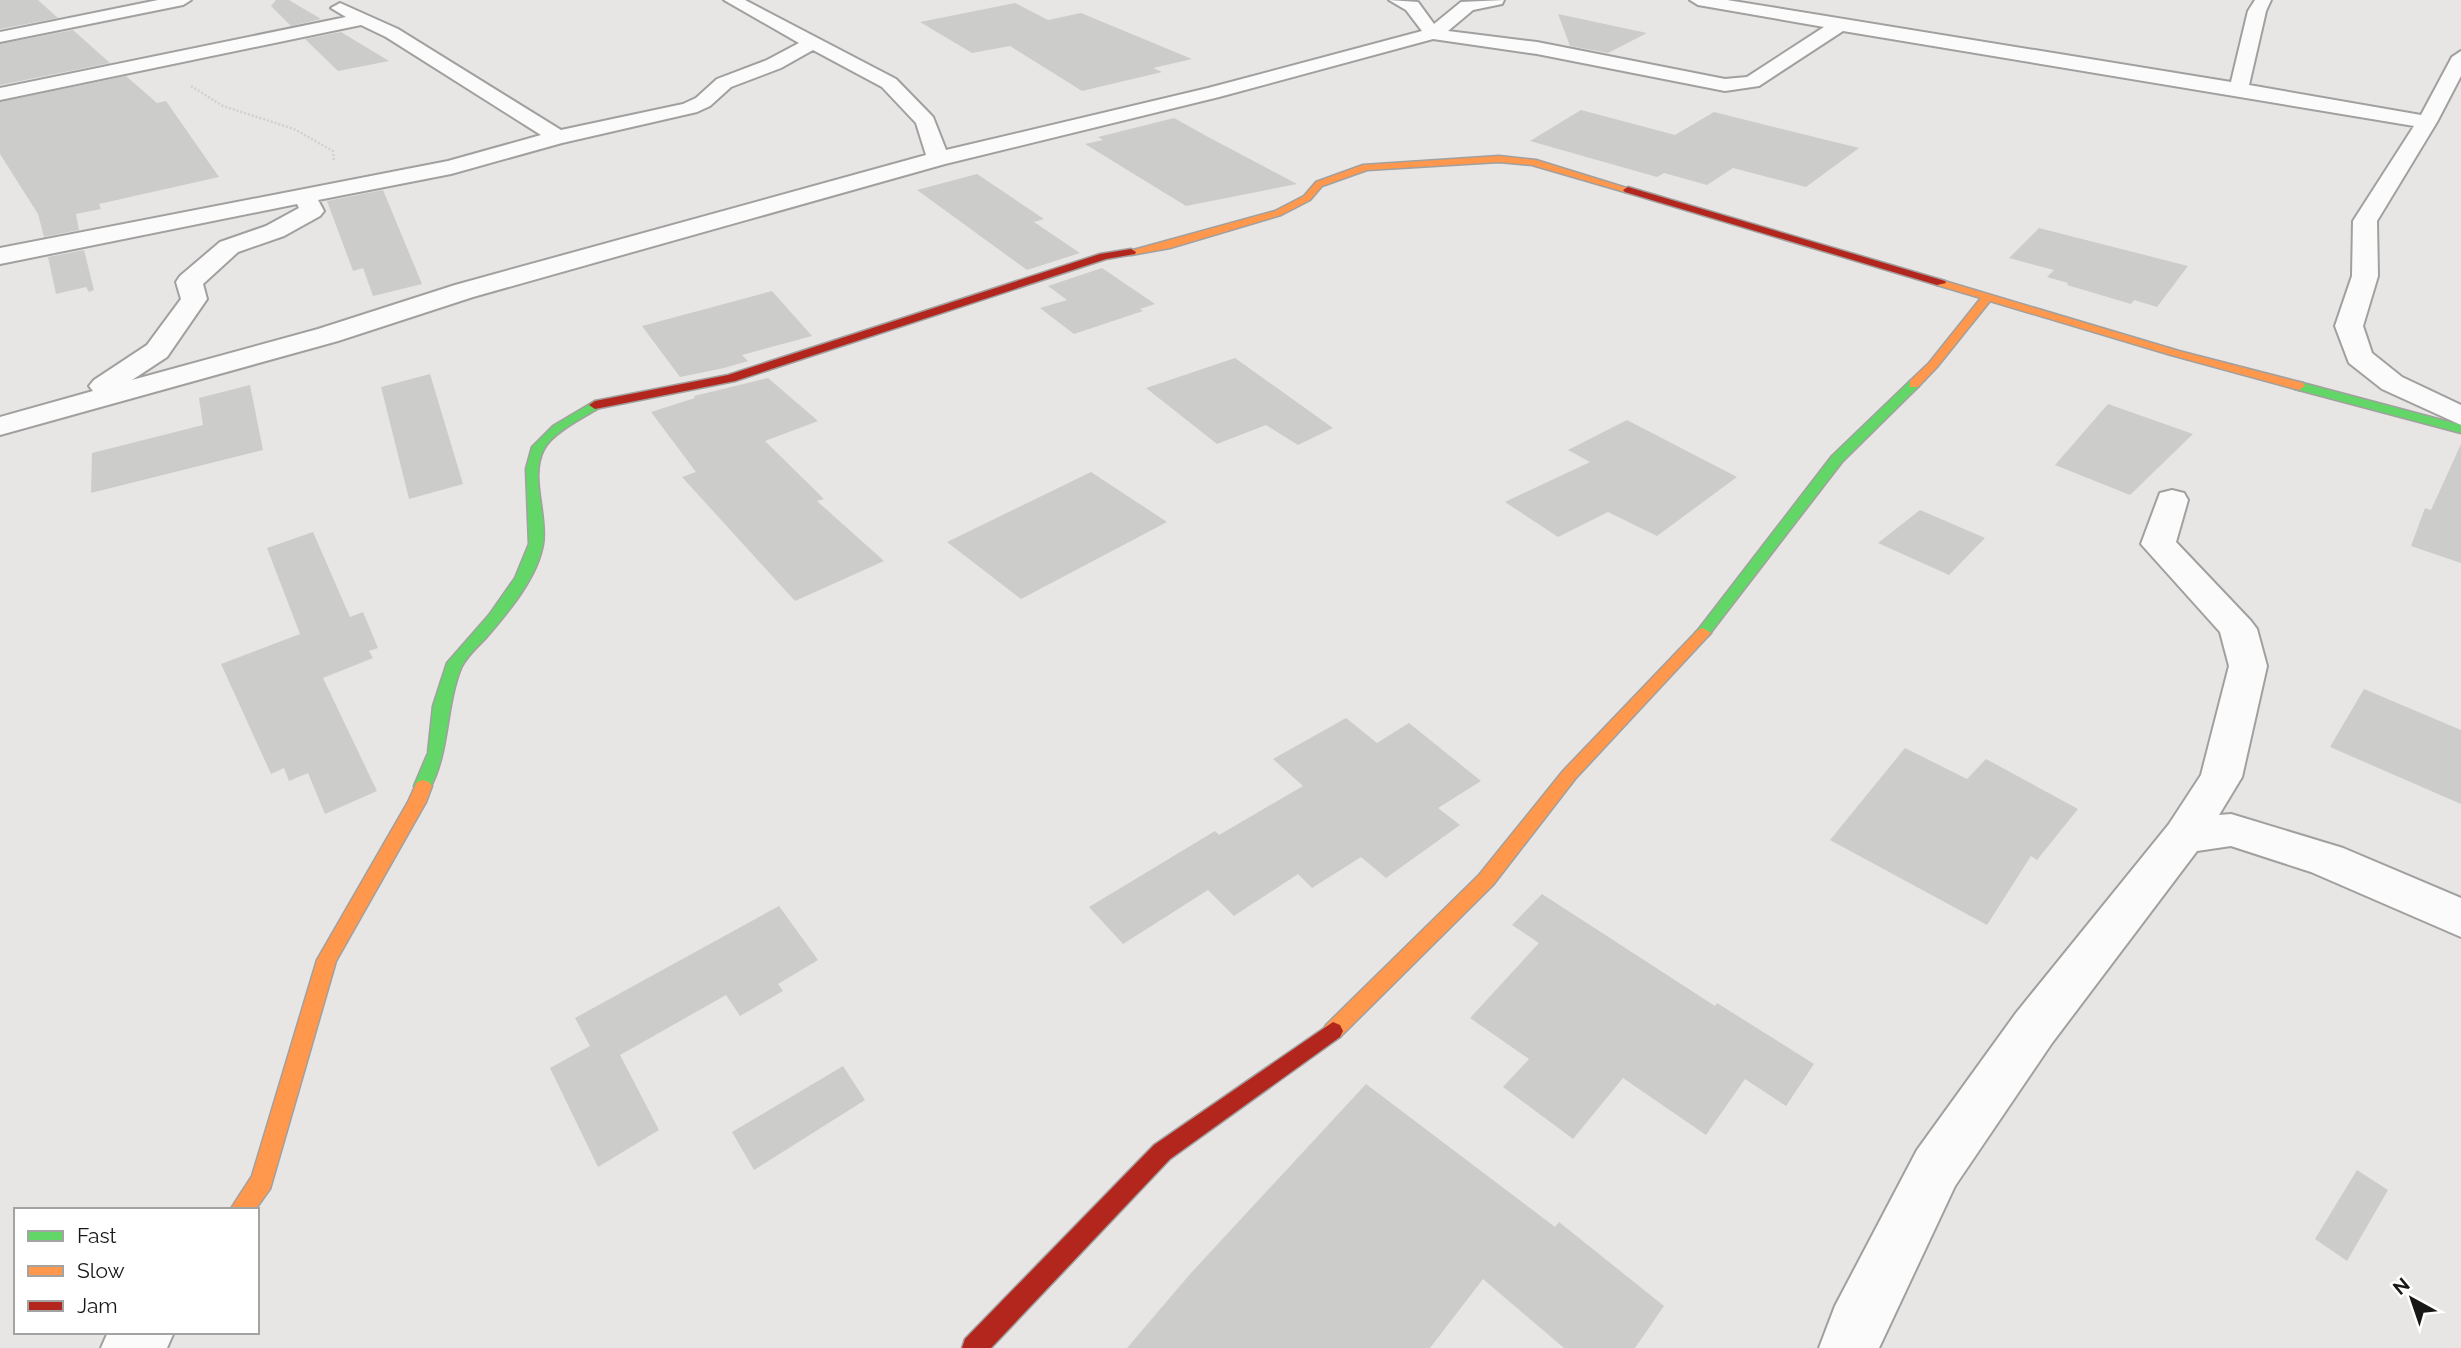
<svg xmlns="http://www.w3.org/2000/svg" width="2461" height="1348" font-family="Raleway,sans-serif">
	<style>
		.building { fill: #ccccca }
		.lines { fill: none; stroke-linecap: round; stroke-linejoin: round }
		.street-casing { stroke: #a1a09f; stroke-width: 4 }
		.fast-casing { stroke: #a1a09f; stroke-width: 3 }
		.slow-casing { stroke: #a1a09f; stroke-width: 3 }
		.jam-casing { stroke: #a1a09f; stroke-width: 3 }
		.path { stroke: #d0d0cf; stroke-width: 2.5; stroke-dasharray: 2 2; stroke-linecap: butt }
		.street { fill: #fcfbfb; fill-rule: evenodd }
		.fast { fill: #63d668; fill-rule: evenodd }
		.slow { fill: #ff974d; fill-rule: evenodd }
		.jam { fill: #b3261e; fill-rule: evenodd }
	</style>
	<rect width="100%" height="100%" fill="#e8e6e4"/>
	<path class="building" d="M0,0h38l20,18 -58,11z
		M276,0h13l32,19 -30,7 -20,-20z
		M1015,3l33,17 33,-7 111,46 -39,9 9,4 -80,19 -72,-45 -38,7 -52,-31z
		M1558,14l89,19 -39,20 -38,-7z
		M73,30l37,33 -110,22v-41z
		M341,32l48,29 -51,10 -33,-32z
		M126,76l31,27 9,-2 53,76 -120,27 2,5 -25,5 3,16 -35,7 -6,-23 -38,-60v-52z
		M1581,110l94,25 39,-23 145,36 -53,39 -73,-19 -26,17 -43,-12 -7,4 -127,-36z
		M1174,118l36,20 87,46 -111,22 -101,-62 18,-4 -5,-3z
		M977,174l67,45 -10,3 46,31 -53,17 -110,-80z
		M383,190l39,94 -49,12 -10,-28 -10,3 -26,-70z
		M2039,228l47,12 102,26 -31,41 -23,-7 -3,4 -64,-19 1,-2 -21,-6 7,-7 -45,-12z
		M84,250l10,40 -5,2 -3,-5 -30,7 -8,-37z
		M1102,268l53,36 -15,5 3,2 -69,23 -34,-26 27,-8 -19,-14z
		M772,291l40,45 -70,19 6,6 -24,7 -44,9 -38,-51z
		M1235,358l98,70 -35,17 -32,-20 -49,19 -71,-56z
		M430,374l33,110 -54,15 -28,-112z
		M768,378l50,43 -53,20 59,58 -7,2 67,60 -89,40 -113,-124 14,-5 -45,-60 44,-14 -1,-2z
		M250,385l13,65 -172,43 1,-40 111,-28 -4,-27z
		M2108,404l85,30 -63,61 -75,-30z
		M1627,420l110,57 -80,59 -49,-24 -50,25 -53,-35 85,-40 -22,-12z
		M2461,444v119l-50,-17 14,-38 6,2z
		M1091,472l76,50 -146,77 -74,-57z
		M1920,510l65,28 -36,37 -71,-32z
		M313,532l37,85 13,-5 15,36 -9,3 4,7 -50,20 54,113 -52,23 -17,-41 -19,8 -5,-13 -13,6 -50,-110 79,-30 -33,-86z
		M2364,689l97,41v74l-131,-57z
		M1346,718l31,25 32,-20 72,58 -43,27 22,17 -74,53 -25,-21 -49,31 -14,-14 -64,42 -26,-26 -85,54 -34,-37 126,-76 4,4 84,-49 -30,-27z
		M1905,748l62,31 19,-20 92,50 -41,51 -6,-4 -44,69 -157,-85z
		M1542,894l173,112 2,-3 97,61 -28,42 -41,-27 -39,56 -83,-57 -50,61 -70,-52 26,-28 -59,-41 69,-75 -27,-18z
		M779,906l39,54 -40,24 5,7 -43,25 -14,-21 -106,60 39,75 -61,37 -48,-99 40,-22 -15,-28z
		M843,1066l22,34 -111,70 -22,-38z
		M1366,1084l189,143 4,-5 105,84 -29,42h-71l-81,-69 -53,69h-303l64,-75z
		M2357,1170l31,20 -41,71 -32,-22z"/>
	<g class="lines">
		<defs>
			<path id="street" d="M158,0h33l-8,5 -183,37v-10z
				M724,0h21l151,79 37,38 13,33 262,-62 214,-57 -16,-21 -17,-10 29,2 16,22 27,-22 43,-2 -2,4 -29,6 -25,21 89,11 188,37 22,-2 77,-50 -126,-22 -8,-5h37l504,82 17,-71 7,-11h16l-5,11 -17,74 172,30 31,-58 9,-6v25l-24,46 -60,99 1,55 -15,50 9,27 30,24 59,28v20l-79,-36 -33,-26 -14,-37 17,-50 1,-55 61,-95 -571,-95 -84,55 -34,5 -188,-37 -104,-15 -214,58 -274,67 -472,133 -135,44 -338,94v-18l93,-26 -4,-5 5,-6 53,-35 34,-46 -5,-17 4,-6 40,-34 46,-16 33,-18 -2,-4 -297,60v-16l448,-87 93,-26 -155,-98 -25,-12 -361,75v-12l346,-71 -15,-9 9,-5 58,26 163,101 122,-26 13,-6 21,-19 50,-19 32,-17zM813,50l69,37 34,36 10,32 -471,130 -137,44 -186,51 35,-23 40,-58 -4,-15 35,-32 46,-16 36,-20 4,-5 -6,-11 133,-26 111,-31 135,-31 13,-6 21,-19 50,-19z
				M2172,490l12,3 4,7 -12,42 75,79 6,8 10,37 -25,111 -23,38 12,-1 112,34 118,50v39l-150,-65 -80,-26 -34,5 -145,192 -97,143 -76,162h-60l16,-42 82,-156 99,-137 153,-189 32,-49 28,-109 -9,-34 -79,-88 19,-51z
				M108,1332h66l-7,16h-66z"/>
			<path id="fast" d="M1914,380l4,1v6l-76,75 -134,174h-10l-3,-3 3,-3 134,-174 78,-75z
				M2299,382l162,43v8l-166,-44v-6z
				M595,401l6,4 -2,3c-15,9 -47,25 -55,41 -15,28 4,66 -1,95 -6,35 -36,69 -58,95 -8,8 -19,18 -24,29 -16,40 -11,84 -32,122h-12l-3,-4 14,-33 5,-47 14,-43 42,-48 26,-37 14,-34 -3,-75 6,-22 21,-21z"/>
			<path id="slow" d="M1499,156l37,4 97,30 -8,2 -93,-27 -33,-3 -132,8 -45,16 -12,14 -29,15 -111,33 -39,7 -5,-3 149,-41 29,-15 12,-14 47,-17z
				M1941,280l238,71 124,32 2,3 -6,4 -128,-35 -181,-54 -53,66 -19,20h-8v-6l19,-18 52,-65 -44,-13 -1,-2z
				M1703,628l8,5 -3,3 -133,143 -82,106 -153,152 -7,3 -7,-3 -3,-6 3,-6 153,-150 84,-104 135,-141z
				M423,780l6,2 3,4 -6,16 -90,159 -66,228 -15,21h-25l22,-34 65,-216 91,-158 9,-20z"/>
			<path id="jam" d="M1628,187l317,94 1,2 -9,2 -312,-93 -2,-2z
				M1131,249l5,3 -1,2 -29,5 -371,122 -140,28 -6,-4 6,-4 133,-26 372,-121z
				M1333,1022l7,3 3,6 -3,6 -170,122 -179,189h-29l3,-9 189,-194z"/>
		</defs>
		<use href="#street" class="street-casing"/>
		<use href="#fast" class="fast-casing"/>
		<use href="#slow" class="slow-casing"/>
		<use href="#jam" class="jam-casing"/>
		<path class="path" d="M191,86l32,20 71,23 39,22 1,11"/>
		<use href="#street" class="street"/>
		<use href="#fast" class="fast"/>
		<use href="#slow" class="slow"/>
		<use href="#jam" class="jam"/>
	</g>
	<rect x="14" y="1208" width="245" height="126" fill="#ffffff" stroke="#a3a3a2" stroke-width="2"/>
	<rect x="28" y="1231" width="35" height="10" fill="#63d668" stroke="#a3a3a2" stroke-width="2"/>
	<text x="77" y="1243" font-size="21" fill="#181816">Fast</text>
	<rect x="28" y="1266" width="35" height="10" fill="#ff974d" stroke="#a3a3a2" stroke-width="2"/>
	<text x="77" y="1278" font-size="21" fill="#181816">Slow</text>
	<rect x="28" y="1301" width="35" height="10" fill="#b3261e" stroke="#a3a3a2" stroke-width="2"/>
	<text x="77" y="1313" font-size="21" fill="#181816">Jam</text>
	<g transform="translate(2412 1299) rotate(320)" stroke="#ffffff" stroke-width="5" paint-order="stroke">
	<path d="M0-5L12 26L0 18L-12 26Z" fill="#181816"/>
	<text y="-10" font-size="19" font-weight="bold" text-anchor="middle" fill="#181816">N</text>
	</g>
</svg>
